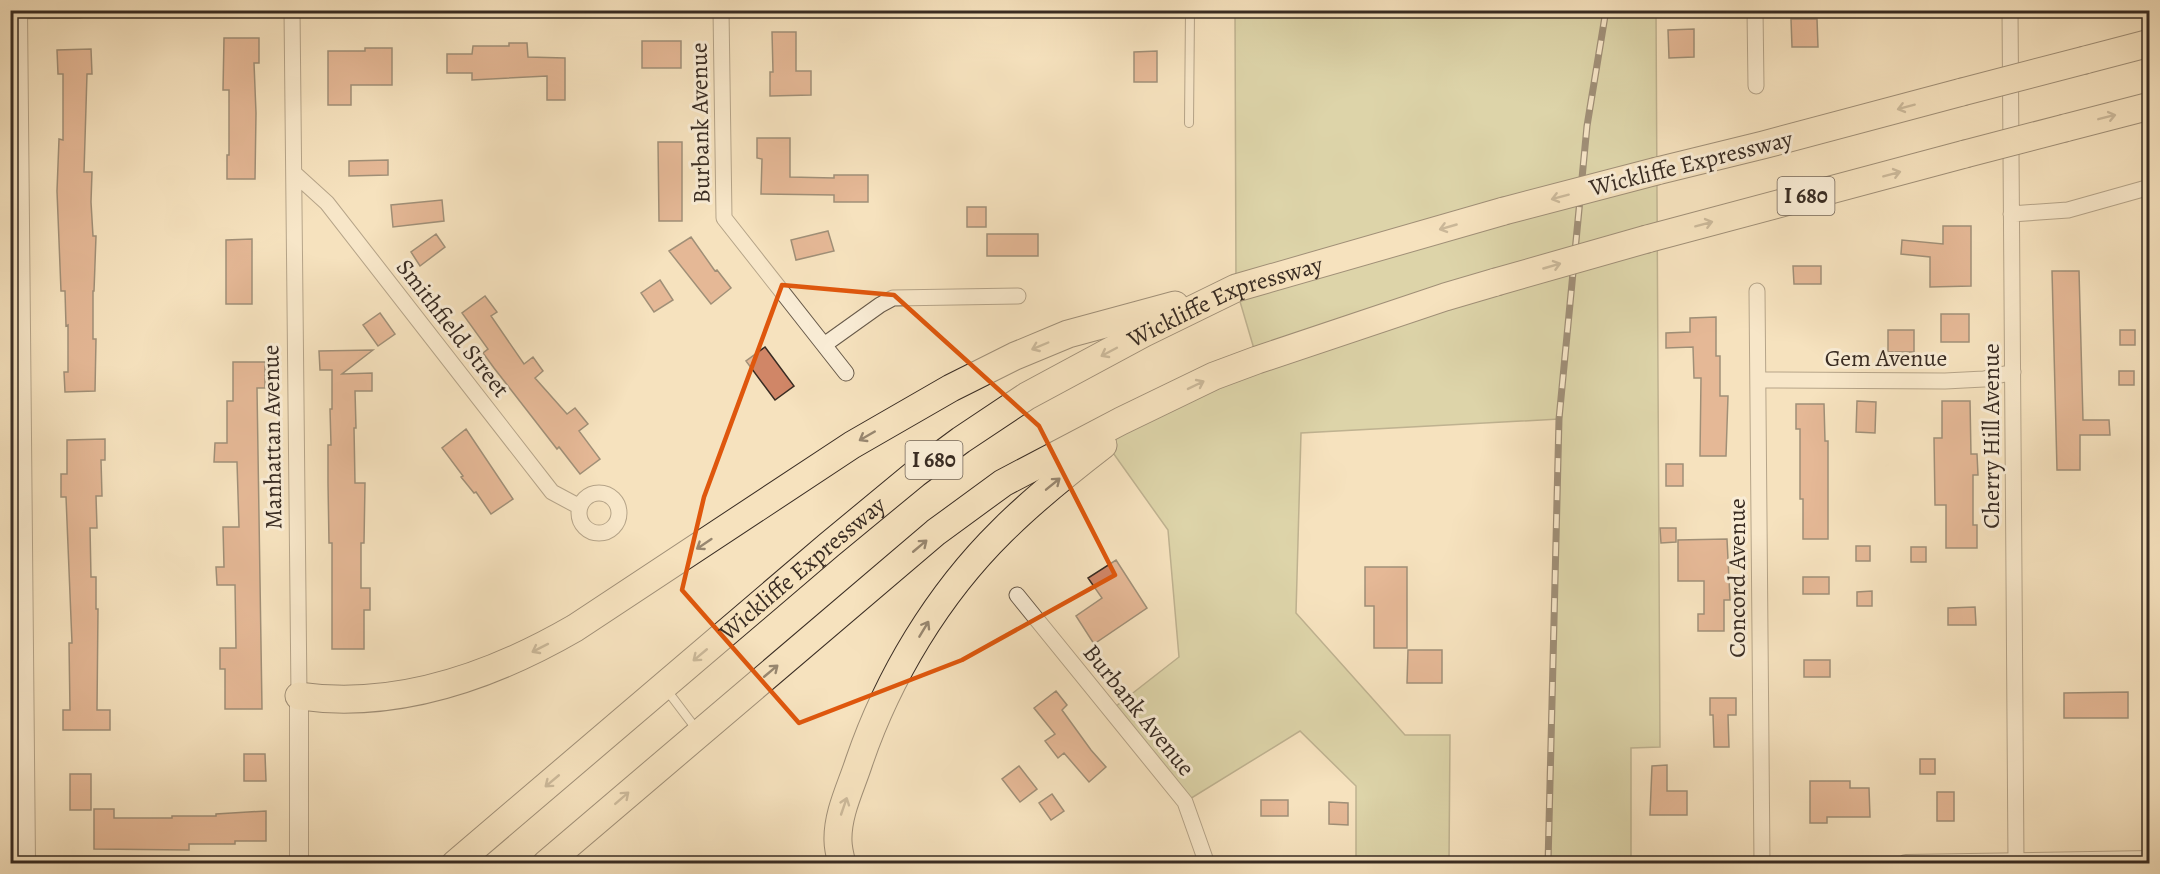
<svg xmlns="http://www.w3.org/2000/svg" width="2160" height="874" font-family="Alegreya,serif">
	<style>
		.green { fill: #bec390; stroke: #7c785a; stroke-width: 1.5 }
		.building { fill: #d08667; stroke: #392c23; stroke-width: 1.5 }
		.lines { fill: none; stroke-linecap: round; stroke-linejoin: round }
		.service-casing { stroke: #685a4a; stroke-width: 10 }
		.minor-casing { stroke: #685a4a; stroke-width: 17 }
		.tertiary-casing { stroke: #685a4a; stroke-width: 20 }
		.motorway-casing { stroke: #392c23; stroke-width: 29 }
		.service { stroke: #f9ecd5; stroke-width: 8 }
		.minor { stroke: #f9ecd5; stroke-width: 15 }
		.tertiary { stroke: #f9ecd5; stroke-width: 18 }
		.motorway { stroke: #f6e2be; stroke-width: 27 }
		.rail-casing { stroke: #392c23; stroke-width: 7 }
		.rail { stroke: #f9ecd5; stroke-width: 4.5; stroke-dasharray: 14; stroke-linecap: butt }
		.motorway-bridge-casing { stroke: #392c23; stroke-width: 29; stroke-linecap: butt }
		.motorway-bridge { stroke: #f6e2be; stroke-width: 27 }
		.oneway { stroke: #988770 }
		.marked { fill: none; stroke: #df570d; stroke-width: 4.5; stroke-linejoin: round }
		.labels { text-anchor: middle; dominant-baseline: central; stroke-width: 6; stroke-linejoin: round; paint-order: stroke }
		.shield { fill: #f9ecd5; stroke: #736658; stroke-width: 1.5 }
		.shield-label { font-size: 22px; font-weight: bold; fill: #392c23 }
		.street-label { font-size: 24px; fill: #392c23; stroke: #f9ecd5 }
	</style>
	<rect width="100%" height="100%" fill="#f6e2be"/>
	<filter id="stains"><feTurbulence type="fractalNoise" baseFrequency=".00333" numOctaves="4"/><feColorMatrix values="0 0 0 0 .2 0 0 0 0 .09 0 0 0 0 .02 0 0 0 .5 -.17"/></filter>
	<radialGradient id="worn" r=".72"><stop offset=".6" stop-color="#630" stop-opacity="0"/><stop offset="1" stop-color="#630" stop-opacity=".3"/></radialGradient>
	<path class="green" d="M1235,11h421l4,736 -29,1v115h-83l11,-444 -258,14 -5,180 109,122h45l-1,128h-93v-77l-56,-55 -115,71 -74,-92 68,-53 -11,-127 -62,-87 151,-84 -21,-71z
		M10,448h12l4,416 -16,-1z"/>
	<path class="building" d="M1791,19h26l1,28h-26z
		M1694,29v28l-25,1 -1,-28z
		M772,32h24v39h15v24l-41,1v-24h3z
		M224,38h35v25h-5l2,50 -1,66h-28v-24h2v-65h-6z
		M642,41h39v27h-39z
		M509,43h18l1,14 37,1v42h-18v-24l-75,4v-7h-25v-19h25l1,-8h36z
		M365,48h27v37h-41v20h-23v-54h37z
		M91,49l1,25h-5l-3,98h8l-1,30 2,34h3l-2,55h-1v48h3l-1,52 -30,1 -1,-20h4v-47l-2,1 -1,-35h-4l-4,-100 2,-52 4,1v-66h-5l-1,-24z
		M1157,51v31h-23v-30z
		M757,138h33v39l44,1v-3h34v27h-34v-7l-73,-1 1,-35 -5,-1z
		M658,142h24v79h-23z
		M388,160v15l-39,1v-15z
		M442,200l2,21 -51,6 -2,-22z
		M967,207h19v20h-19z
		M1943,226h28v60l-41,1v-30l-29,-3 1,-14 41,4z
		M828,231l6,20 -38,9 -5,-20z
		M436,234l9,13 -25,19 -9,-14z
		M987,234h51v22h-51z
		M691,237l24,34 2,-1 14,18 -20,16 -42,-53z
		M252,239v65h-26v-64z
		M1793,266h28v18h-27z
		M2052,271h27l4,149h26l1,15h-30v35h-23z
		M660,280l13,20 -19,12 -13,-19z
		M485,296l12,16 -6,4 33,48 9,-7 10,14 -8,7 32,36 8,-6 13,16 -9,7 21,28 -20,15 -21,-27 -2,2 -63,-81 -11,-15 5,-4 -26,-36z
		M380,313l15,21 -17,12 -15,-21z
		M1941,314h28v28h-28z
		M1716,317v39h4v40h8l-2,60h-26l1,-78h-7l-1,-31 -27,1v-15l24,-1v-14z
		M1888,330h26v22h-26z
		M2120,330h15v15h-15z
		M765,347l29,39 -19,14 -29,-39z
		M373,350l-31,24 30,-1v18h-17l1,37h-2l1,55h10l-1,60h-3v45h9v22h-6v39h-32v-106h-3l-1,-60v-38h3l-1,-36h2v-39h-12l-1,-19z
		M233,362h32v26h-8l5,321h-37v-40h-5v-21h16l-1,-63h-18l-1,-18h8l-1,-40h16l-2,-65h-23l1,-19h12v-42h6z
		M2119,371h15v14h-15z
		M1857,401l19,1 -1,31 -19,-1z
		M1942,401h28l1,53h6l1,21h-5v50h4v23h-31v-43h-11l-1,-67h8z
		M1796,404h28l1,37h3v98h-25v-40h-3v-70h-4z
		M466,429l47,70 -22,15 -15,-22 -2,1 -13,-16 2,-1 -21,-28z
		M105,439v21h-4l1,36h-6l1,32h-7l1,49h5v32h2l-1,101h13v20h-47v-20h7l-1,-67h3l-6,-146h-5v-23h6v-34z
		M1666,464h17v22h-17z
		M1660,528h16v14l-15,1z
		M1727,539l3,61h-6v31h-26v-17h6v-33h-26v-41z
		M1856,546h14v15h-14z
		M1911,547h15v15h-15z
		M1116,560l31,48 -53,36 -18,-28 26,-18 -14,-20z
		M1365,567h42v81h-33v-42h-9z
		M1803,577h26v17h-26z
		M1872,591v15h-15v-14z
		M1975,607l1,18h-28v-17z
		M1408,650h34v33h-35z
		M1804,660h26v17h-26z
		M1056,691l11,14 -5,5 29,40 15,17 -17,15 -25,-29 -6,5 -13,-17 10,-7 -21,-26z
		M2128,692v26h-64v-25z
		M1710,698h26v17h-8l1,32h-15l-1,-32h-3z
		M244,754h21l1,27h-22z
		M1920,759h15v15h-15z
		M1667,765v26h20v24h-37l2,-49z
		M1019,766l18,23 -17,13 -18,-23z
		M70,774h21v36h-21z
		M1810,781h40v7h19l1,29h-43v6h-17z
		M1937,792h17v29h-17z
		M1052,794l12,17 -13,9 -12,-17z
		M1261,800h27v16h-27z
		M1329,802l19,1v22l-19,-1z
		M94,809h20v9h58v-2h44v-2l50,-3v30h-31v3h-46v6l-95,-1z"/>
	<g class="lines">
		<defs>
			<path id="service" d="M1189,123l1,-113
				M666,689l31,41"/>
			<path id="minor" d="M292,10l7,686
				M721,10l3,208 122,155
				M1755,10l1,76
				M2010,10l6,852
				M10,11l70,-1
				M294,173l33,30 225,289 28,15
				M2011,214l57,-4 82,-23
				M1757,291l5,573
				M824,345l56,-40 13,-7 125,-2
				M1758,380l187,1 39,-2 29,-7
				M579 513a20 20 0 1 1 40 0a20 20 0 1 1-40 0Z
				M1017,595l168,207 22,62"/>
			<path id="tertiary" d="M18,10l8,854
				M299,864v-168
				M1906,864l244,-4"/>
			<g id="motorway">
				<path d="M2085,60l65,-17"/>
				<path d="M2065,128l85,-22"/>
				<path d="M1657,171l106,-26 199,-53"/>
				<path d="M1647,239l318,-85"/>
				<path d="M299,696c97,14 193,-20 276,-68l277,-183 99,-57 64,-32 53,-22 107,-29"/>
				<path id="s1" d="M455,864l374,-319 86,-71 46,-34 66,-44 117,-63 92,-45 268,-77"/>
				<path d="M546,864l390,-332 67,-49 118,-62 93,-45 43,-16 188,-63 51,-15"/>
				<path d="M842,864c-2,-8 -4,-16 -4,-23 -1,-27 13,-54 21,-79 29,-85 79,-168 143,-231 32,-32 66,-59 101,-86"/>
			</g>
		</defs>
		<use href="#service" class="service-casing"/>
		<use href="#minor" class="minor-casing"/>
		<use href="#tertiary" class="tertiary-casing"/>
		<use href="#motorway" class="motorway-casing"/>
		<use href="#service" class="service"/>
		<use href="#minor" class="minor"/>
		<use href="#tertiary" class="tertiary"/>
		<use href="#motorway" class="motorway"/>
		<defs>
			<path id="rail" d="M1548,864l11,-445 28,-293 19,-116"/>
		</defs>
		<use href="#rail" class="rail-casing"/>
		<use href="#rail" class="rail"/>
		<defs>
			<path id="motorway-bridge" d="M1962,92l123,-32
				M1965,154l100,-26
				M1504,211l153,-40
				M1496,282l151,-43"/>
		</defs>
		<use href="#motorway-bridge" class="motorway-bridge-casing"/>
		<use href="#motorway-bridge" class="motorway-bridge"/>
	</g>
	<defs><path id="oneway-shaft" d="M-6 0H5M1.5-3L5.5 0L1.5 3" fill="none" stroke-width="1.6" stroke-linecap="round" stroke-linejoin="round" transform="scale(1.5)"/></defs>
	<g class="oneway">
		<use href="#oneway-shaft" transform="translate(1906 107) rotate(165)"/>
		<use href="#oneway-shaft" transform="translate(2107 117) rotate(-14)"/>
		<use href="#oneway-shaft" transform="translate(1892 174) rotate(-15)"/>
		<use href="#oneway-shaft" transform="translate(1560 197) rotate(165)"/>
		<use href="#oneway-shaft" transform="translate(1704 224) rotate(-15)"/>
		<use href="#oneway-shaft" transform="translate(1448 227) rotate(164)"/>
		<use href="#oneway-shaft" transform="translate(1552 266) rotate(-16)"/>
		<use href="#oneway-shaft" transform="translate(1040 346) rotate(157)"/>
		<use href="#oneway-shaft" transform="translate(1109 352) rotate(152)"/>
		<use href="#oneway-shaft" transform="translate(1196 385) rotate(-26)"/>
		<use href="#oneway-shaft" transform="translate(867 436) rotate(150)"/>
		<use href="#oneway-shaft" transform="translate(1053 484) rotate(-39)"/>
		<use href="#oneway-shaft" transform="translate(704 544) rotate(146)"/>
		<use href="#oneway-shaft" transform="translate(920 546) rotate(-40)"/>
		<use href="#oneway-shaft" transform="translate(924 629) rotate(-59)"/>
		<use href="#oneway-shaft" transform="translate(540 648) rotate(153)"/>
		<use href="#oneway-shaft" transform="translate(700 655) rotate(140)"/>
		<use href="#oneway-shaft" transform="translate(771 671) rotate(-40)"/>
		<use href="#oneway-shaft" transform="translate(552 781) rotate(140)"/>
		<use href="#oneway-shaft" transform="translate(622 798) rotate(-41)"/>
		<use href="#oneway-shaft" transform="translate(844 806) rotate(-71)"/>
	</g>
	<path d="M0 0H2160V874H0ZM782,285l112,10 145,131 76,149 -153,85 -163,63 -117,-133 22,-93z" fill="#f6e2be" fill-opacity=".55" fill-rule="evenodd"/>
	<path class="marked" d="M782,285l112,10 145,131 76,149 -153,85 -163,63 -117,-133 22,-93z"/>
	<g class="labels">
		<g class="shield">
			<rect x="1777.5" y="177" width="57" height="38" rx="4.5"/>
			<rect x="905.5" y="441" width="57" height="38" rx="4.5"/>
		</g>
		<g class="shield-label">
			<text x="1806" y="196">I 680</text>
			<text x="934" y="460">I 680</text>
		</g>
		<g class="street-label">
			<text transform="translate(700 123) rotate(-91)">Burbank Avenue</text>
			<text transform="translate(1691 163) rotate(-14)">Wickliffe Expressway</text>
			<text stroke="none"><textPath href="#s1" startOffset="960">Wickliffe Expressway</textPath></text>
			<text transform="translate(453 328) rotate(52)">Smithfield Street</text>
			<text x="1886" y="358">Gem Avenue</text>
			<text transform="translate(1991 436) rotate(-90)">Cherry Hill Avenue</text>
			<text transform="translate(272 437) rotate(-91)">Manhattan Avenue</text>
			<text stroke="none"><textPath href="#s1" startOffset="456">Wickliffe Expressway</textPath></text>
			<text transform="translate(1737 578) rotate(-90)">Concord Avenue</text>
			<text transform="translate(1139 710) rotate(51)">Burbank Avenue</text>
		</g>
	</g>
	<rect width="2160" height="874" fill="none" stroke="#f6e2be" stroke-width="36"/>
	<rect x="12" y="12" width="2136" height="850" fill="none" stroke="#392c23" stroke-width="3"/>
	<rect x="18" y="18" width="2124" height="838" fill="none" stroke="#392c23" stroke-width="1.5"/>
	<rect width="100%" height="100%" filter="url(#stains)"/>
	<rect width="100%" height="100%" fill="url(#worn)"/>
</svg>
